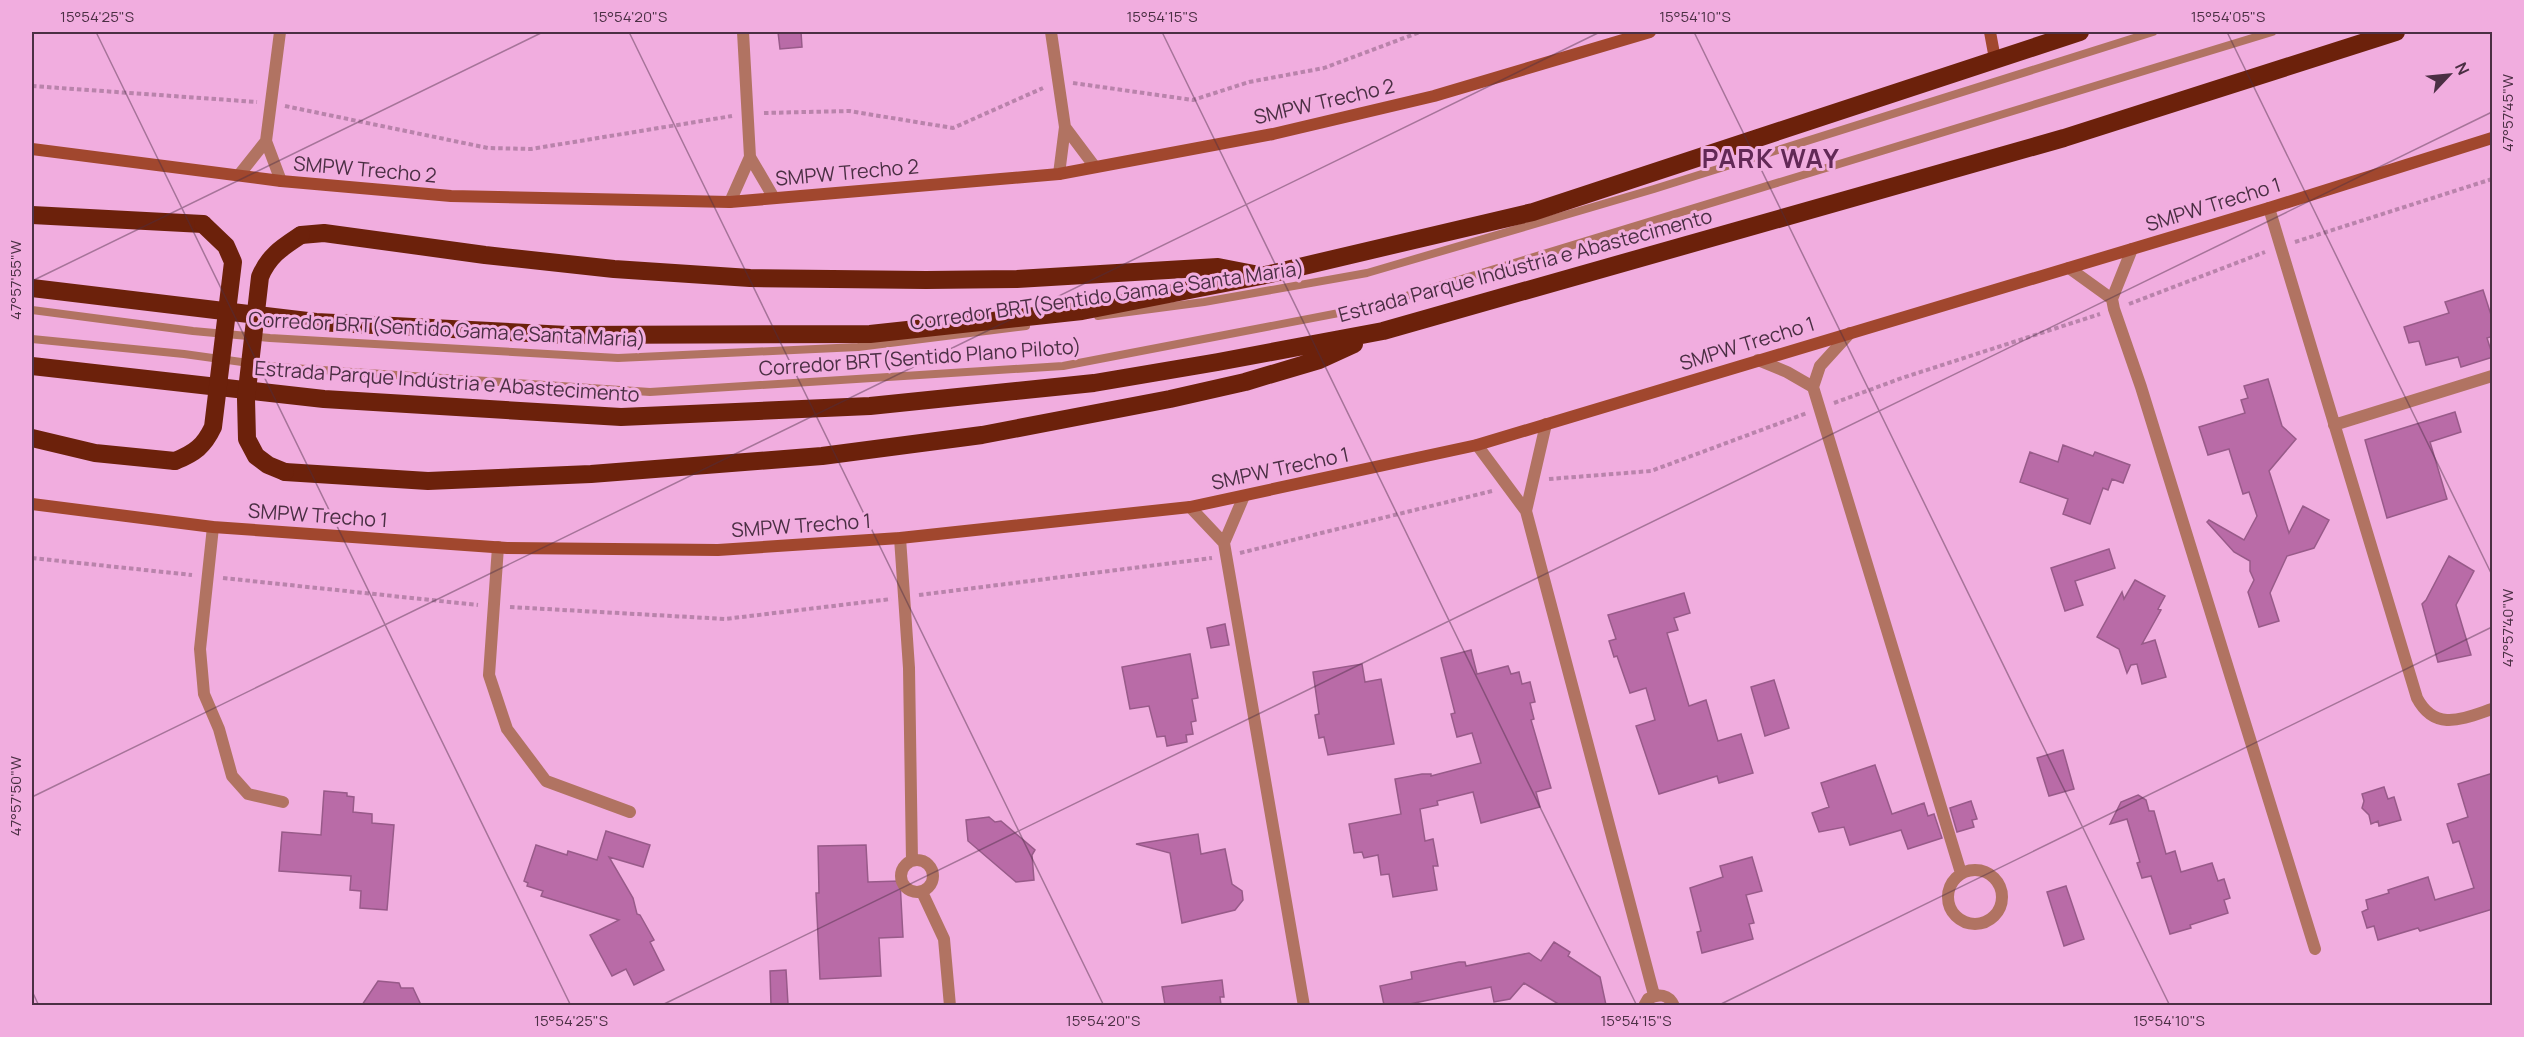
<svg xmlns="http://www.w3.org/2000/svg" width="2524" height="1037" font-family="Manrope,sans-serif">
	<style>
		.building { fill: #b96ba7; stroke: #985a89; stroke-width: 1.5 }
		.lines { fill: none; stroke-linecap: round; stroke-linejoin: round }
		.path { stroke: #b983ab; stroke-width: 4; stroke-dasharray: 4.5 3; stroke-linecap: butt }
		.lane { stroke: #b17362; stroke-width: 8 }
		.street { stroke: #b17362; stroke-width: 12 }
		.secondary { stroke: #a1472e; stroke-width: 12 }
		.highway { stroke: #6c210b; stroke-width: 18 }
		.highway-bridge { stroke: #6c210b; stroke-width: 18 }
		.ticks { fill: none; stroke: #4b2f44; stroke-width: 1.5; stroke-opacity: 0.45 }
		.labels { text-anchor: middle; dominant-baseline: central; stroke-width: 6; stroke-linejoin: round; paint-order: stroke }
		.street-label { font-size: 20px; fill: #4b2f44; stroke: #f1addf }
		.district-label { font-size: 26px; font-weight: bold; letter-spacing: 1.5px; fill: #622956; stroke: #f1addf }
		.neatline { fill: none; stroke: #4b2f44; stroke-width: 2 }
		.ticks-label { font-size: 15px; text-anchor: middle; fill: #4b2f44 }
	</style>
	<rect width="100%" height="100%" fill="#f1addf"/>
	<path class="building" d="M778,32h23l1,15 -22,2z
		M2483,290l10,31v15l-6,2 6,19 -32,10 -3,-10 -32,8 -7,-24 -10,2 -5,-16 45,-14 -4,-11z
		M2268,379l14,47 14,13 -27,32 20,62 14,-27 26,14 -15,28 -27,8 -17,37 9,28 -20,6 -11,-35 6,-12 -4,-9v-10l-16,-9 -27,-30 2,-2 35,20 13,-24 -8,-24 -6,2 -14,-45 -21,6 -9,-28 46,-14 -4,-13 7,-2 -4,-12z
		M2455,412l6,20 -31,10 17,57 -60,19 -22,-78z
		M2063,445l30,11 2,-4 35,13 -7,18 -11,-4 -4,11 -5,-2 -13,36 -27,-10 5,-15 -48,-17 10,-30 28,10z
		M2109,549l6,19 -40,13 8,24 -18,6 -14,-43z
		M2449,556l25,15 -18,34 15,50 -33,7 -16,-58 4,-4z
		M2135,580l30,16 -7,13 3,1 -19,34 13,-4 11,37 -24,7 -5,-20 -6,1 -4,8 -8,-24 -22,-12 25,-45 2,7z
		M1684,593l6,20 -16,5 4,12 -11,3 22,73 17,-6 12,41 23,-7 12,39 -34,10 -2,-7 -58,18 -23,-68 19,-6 -9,-32 -16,5 -13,-37 -3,1 -5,-16 7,-2 -8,-24z
		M1225,624l4,21 -18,3 -4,-20z
		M1471,650l6,24 31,-8 3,8 8,-2 3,12 8,-2 5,20 -5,1 4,16 -3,1 20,68 -15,4 4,15 -59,16 -8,-31 -36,9 1,4 -18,4 5,32 8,-2 5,27h-5l4,24 -44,7 -4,-23 -8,1 -3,-20 -14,3 -2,-6 -8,1 -5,-29 52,-10 -6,-35 27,-5h9v2l50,-13 -9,-30 -15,4 -6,-23 4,-1 -14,-55z
		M1190,654l8,44 -6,1 4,22 -5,1 2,12 -7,1 1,7 -20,4 -2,-10 -8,1 -8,-31 -19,3 -8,-42z
		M1362,664l3,18 16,-3 13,65 -66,11 -4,-18 -5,1 -4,-23 4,-1 -6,-42z
		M1774,680l15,48 -24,8 -14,-49z
		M2063,750l11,39 -25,7 -12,-38z
		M1875,765l17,49 32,-11 4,13 6,-2 8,24 -34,11 -7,-19 -51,15 -6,-18 -25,5 -7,-19 17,-6 -8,-24z
		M2493,773v136l-73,22 -2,-3 -40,12 -4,-14 -7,2 -5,-16 6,-3 -2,-9 23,-7 -1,-3 40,-13 7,23 39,-12 -15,-47 -6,2 -6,-19 21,-7 -10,-33z
		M2384,787l4,12 6,-2 7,23 -22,6 -1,-5 -7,3 -2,-9 -7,-7 2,-7 -2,-7z
		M324,791l23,2v3l7,1 -1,15 19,2v9l22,2 -7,85 -27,-2 1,-17 -11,-1 1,-14 -72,-5 3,-39 39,3z
		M2138,795l8,5 3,11h5l12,43 9,-3 6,21 31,-9 6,18 6,-2 6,19 -6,2 4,13 -38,12 1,3 -21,6 -19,-58 -9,2 -5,-15 3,-1 -13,-43 -17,5 11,-22z
		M1971,801l6,18 -5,1 2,7 -17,5 -7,-24z
		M989,817l6,5 6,-1 34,29 -3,5 2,25 -18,2 -48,-41 -2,-21z
		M606,831l44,14 -7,22 -34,-10 24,41 4,16 3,1 14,25 -4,2 14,28 -30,15 -8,-16 -14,7 -22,-41 29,-15 -78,-24 2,-5 -16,-5 1,-3 -4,-2 12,-36 31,10 1,-4 29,9z
		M1198,834l3,20 24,-5 7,35 10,7 1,9 -8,10 -53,13 -12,-70 -34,-9z
		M866,845l2,37 32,-1 3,56 -24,1 2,38 -61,3 -4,-86h3l-1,-47z
		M1752,857l10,34 -16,4 8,28 -5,1 4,15 -51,14 -5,-21 4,-1 -11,-43 33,-11 -3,-11z
		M2066,886l18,53 -20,7 -17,-54z
		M1554,942l16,10 -2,4 32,21 6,28h-46l-36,-22 -14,16 -16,3 -3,-15 -86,18h-21l-4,-19 32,-7 -1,-7 48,-10h6l1,4 63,-13 12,8z
		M786,970l2,34 -17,1 -1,-34z
		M1222,980l2,17h-4l1,8h-56l-3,-18z
		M378,981l21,2 2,5h12l8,17h-59z"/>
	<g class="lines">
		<path class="path" d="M1073,83l120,17 56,-18 75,-14 96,-36
			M32,86l225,16
			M285,106l203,42 43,1 201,-33
			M764,113l85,-2 104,17 90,-40
			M2295,242l197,-63
			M2129,304l136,-52
			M1834,403l68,-25 198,-64
			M1549,479l102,-8 156,-58
			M1240,553l252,-62
			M32,558l160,17
			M223,578l255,27
			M919,595l293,-37
			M510,607l215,12 166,-20"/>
		<path class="lane" d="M32,310l161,21 77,7 348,20 240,-11 168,-21
			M1098,316l106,-14 163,-29 287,-84 499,-157
			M32,339l152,15 93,13 373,25 413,-26 307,-59 902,-275"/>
		<path class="street" d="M743,32l7,125 24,41
			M1051,32l14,95 -6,47
			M1065,127l30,40
			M266,141l15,40
			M239,175l27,-34 14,-109
			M730,202l20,-45
			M2269,208l148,490c18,34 45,21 75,11
			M2132,249l-20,50 2,10 27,78 174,562
			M2069,268l43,31
			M1850,333l-30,33 -7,21 148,486
			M1758,360l29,12 26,15
			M2334,425l158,-49
			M1477,445l49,66 128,484
			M1244,496l-20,47 80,463
			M1190,507l34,36
			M1526,511l20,-87
			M213,527l-13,122 4,45 15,35 13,47 16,18 35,8
			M900,538l9,130 3,193
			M498,547l-9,128 18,54 39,52 84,31
			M901 876a16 16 0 1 1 32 0a16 16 0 1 1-32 0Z
			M1948 897a27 27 0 1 1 54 0a27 27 0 1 1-54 0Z
			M922,892l22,47 6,67
			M1644,1006l4,-7c10,-6 21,-5 26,7"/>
		<path class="secondary" d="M1990,32l5,27
			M32,149l249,32 170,15 279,6 329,-28 214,-40 161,-38 216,-64
			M32,504l181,23 294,21 211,2 182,-12 290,-31 287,-62 792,-237 223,-70"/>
		<path class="highway" d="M32,215l171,9
			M301,235l23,-2 161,22 129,14 136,9 176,2 91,-1 201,-12 36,7
			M32,288l284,34 251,13 303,-1 212,-23 179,-35 272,-64 547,-180
			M32,366l292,33 297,18 249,-11 224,-23 124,-21 165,-31 681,-193 332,-106
			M32,438l63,15 80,8
			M285,472l143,9 163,-7 231,-18 160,-21 188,-36 75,-17 74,-22 35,-16"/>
		<path class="highway-bridge" d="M175,461c20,-8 29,-15 38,-34l20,-165 -7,-16 -23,-22
			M285,472l-17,-7 -12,-9 -9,-17 -1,-40 14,-122c9,-22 23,-30 41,-42"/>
	</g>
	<path class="ticks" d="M96,32l475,974M629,32l475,974M1162,32l475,974M1694,32l476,974M2227,32l265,543M32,281l511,-249M32,797l1568,-765M32,991l7,15M660,1006l1832,-894M1717,1006l775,-379"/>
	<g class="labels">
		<g class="street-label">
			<text transform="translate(1324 101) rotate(-13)">SMPW Trecho 2</text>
			<text transform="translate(365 169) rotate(5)">SMPW Trecho 2</text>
			<text transform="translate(847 172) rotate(-5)">SMPW Trecho 2</text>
			<text transform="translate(2213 204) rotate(-17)">SMPW Trecho 1</text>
			<text transform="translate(1525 265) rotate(-15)">Estrada Parque Indústria e Abastecimento</text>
			<text transform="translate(1107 295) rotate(-8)">Corredor BRT(Sentido Gama e Santa Maria)</text>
			<text transform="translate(447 329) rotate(3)">Corredor BRT(Sentido Gama e Santa Maria)</text>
			<text transform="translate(1747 343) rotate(-17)">SMPW Trecho 1</text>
			<text transform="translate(920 357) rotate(-4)">Corredor BRT(Sentido Plano Piloto)</text>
			<text transform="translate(447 381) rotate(4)">Estrada Parque Indústria e Abastecimento</text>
			<text transform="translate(1280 468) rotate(-12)">SMPW Trecho 1</text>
			<text transform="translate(318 515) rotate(4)">SMPW Trecho 1</text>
			<text transform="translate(801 525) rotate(-4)">SMPW Trecho 1</text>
		</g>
		<g class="district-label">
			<text x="1771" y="158">PARK WAY</text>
		</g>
	</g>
	<rect width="2524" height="1037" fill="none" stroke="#f1addf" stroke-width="66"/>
	<g transform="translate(2449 75) rotate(64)" stroke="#f1addf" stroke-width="4.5" paint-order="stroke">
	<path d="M0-4.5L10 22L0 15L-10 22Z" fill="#4b2f44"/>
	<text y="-9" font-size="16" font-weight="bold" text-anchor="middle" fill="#4b2f44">N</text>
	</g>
	<rect x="33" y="33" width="2458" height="971" class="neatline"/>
	<g class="ticks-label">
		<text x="97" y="22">15°54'25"S</text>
		<text x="630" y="22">15°54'20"S</text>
		<text x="1162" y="22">15°54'15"S</text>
		<text x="1695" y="22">15°54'10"S</text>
		<text x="2228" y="22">15°54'05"S</text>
		<text transform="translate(2508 113) rotate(-90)" y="5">47°57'45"W</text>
		<text transform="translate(16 280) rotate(-90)" y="5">47°57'55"W</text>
		<text transform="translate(2508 628) rotate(-90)" y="5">47°57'40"W</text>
		<text transform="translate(16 796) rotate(-90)" y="5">47°57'50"W</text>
		<text x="571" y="1026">15°54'25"S</text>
		<text x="1103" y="1026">15°54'20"S</text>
		<text x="1636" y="1026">15°54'15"S</text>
		<text x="2169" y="1026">15°54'10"S</text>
	</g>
</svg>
